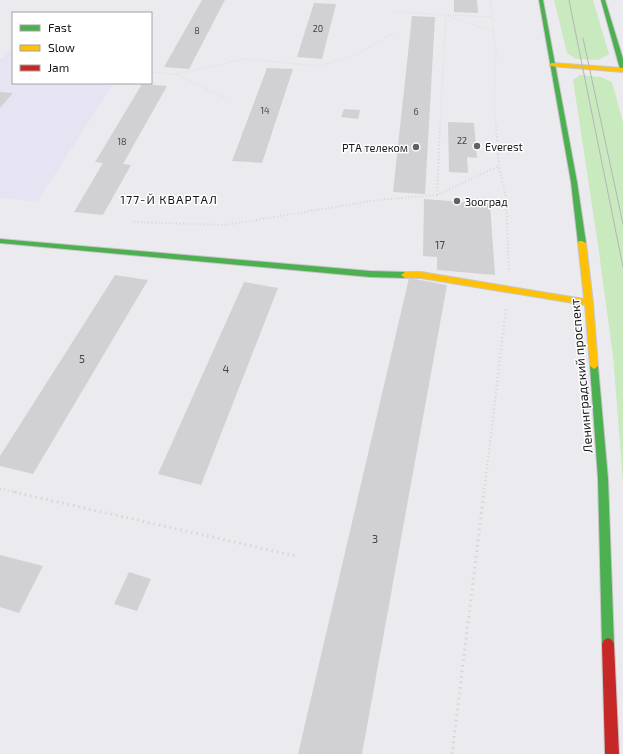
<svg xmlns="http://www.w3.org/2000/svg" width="623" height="754" font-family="'Exo 2',sans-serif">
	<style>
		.education { fill: #e6e4f2 }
		.green { fill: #c9e9be }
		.building { fill: #d1d0d2 }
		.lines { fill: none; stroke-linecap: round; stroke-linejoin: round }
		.fast-casing { stroke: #c7c7c9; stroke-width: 2 }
		.slow-casing { stroke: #c7c7c9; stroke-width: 2 }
		.jam-casing { stroke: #c7c7c9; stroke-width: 2 }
		.path-far3 { stroke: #d6d6d6; stroke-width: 1.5; stroke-dasharray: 0.5 2; stroke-linecap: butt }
		.path-far2 { stroke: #d6d6d6; stroke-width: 2; stroke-dasharray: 1 2.5; stroke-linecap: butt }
		.path-far1 { stroke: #d6d6d6; stroke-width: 2.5; stroke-dasharray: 1 3; stroke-linecap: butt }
		.path { stroke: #d6d6d6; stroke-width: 3; stroke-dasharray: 1.5 4; stroke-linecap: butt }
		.fast { fill: #4caf50; fill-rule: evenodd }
		.slow { fill: #ffc107; fill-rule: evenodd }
		.jam { fill: #c62828; fill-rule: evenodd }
		.tram { stroke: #b5b5b6; stroke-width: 1 }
		.poi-dot { fill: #616163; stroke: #fff; stroke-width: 1.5 }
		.labels { text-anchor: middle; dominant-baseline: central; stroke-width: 3; stroke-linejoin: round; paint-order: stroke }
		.far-number-label { font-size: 9px; fill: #454446 }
		.far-poi-label { font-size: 11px; fill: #161618; stroke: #fff; text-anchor: start }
		.number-label { font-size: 11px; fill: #454446 }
		.far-neighbourhood-label { font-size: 12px; letter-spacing: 1px; fill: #161618; stroke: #fff }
		.street-label { font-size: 13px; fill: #161618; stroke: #fff }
	</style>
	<rect width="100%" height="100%" fill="#ebebef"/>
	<path class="education" d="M13,47v36h101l-77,119 -37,-4v-90l13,-15 -13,-1v-34h3z"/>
	<path class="green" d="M554,0h39l16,54 -11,6 -22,-1 -9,-6z
		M580,75l21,2 11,5 11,40v359l-10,-125 -15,-111 -25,-165z"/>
	<path class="building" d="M202,0h23l-36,69 -25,-2z
		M454,0h23l1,13 -24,-1z
		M314,3l22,1 -14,55 -25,-2z
		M412,16l23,1 -10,177 -32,-2z
		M267,68l26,1 -31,94 -30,-2z
		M142,84l25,2 -44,78 8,1 -28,50 -29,-3 29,-49 -8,-1z
		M0,92l13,1 -13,15z
		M344,109l16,1 -2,9 -17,-2z
		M448,122l26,1 3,35 -10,-1 1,16 -19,-1z
		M424,199l66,5 5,71 -58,-5v-13l-14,-1z
		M115,275l33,5 -115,194 -33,-8v-10z
		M409,278l38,7 -85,469h-64z
		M244,282l34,6 -77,197 -43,-11z
		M0,555l43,11 -24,47 -19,-6z
		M129,572l22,7 -14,32 -23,-7z"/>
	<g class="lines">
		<defs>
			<path id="fast" d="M539,0h4l34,182 9,61 -4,2 -4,-2 -7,-61z
				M601,0h4l18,59v12l-3,-2z
				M0,239l370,32 35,1 4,3 -4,3 -35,-1 -370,-34z
				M594,363l4,3 10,113 6,165 -2,4 -4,2 -4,-2 -2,-4 -4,-165 -8,-113z"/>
			<path id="slow" d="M552,63l71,5v4l-73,-6v-2z
				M579,241h3l4,2 7,60 5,63 -4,3 -4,-3 -5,-61 -164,-27h-16l-4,-3 4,-3h16l163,27 -6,-56z"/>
			<path id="jam" d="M608,638l4,2 2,4 5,110h-14l-3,-110 2,-4z"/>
		</defs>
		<use href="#fast" class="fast-casing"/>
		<use href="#slow" class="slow-casing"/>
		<use href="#jam" class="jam-casing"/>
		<path class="path-far3" d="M490,0l6,52 -2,50 2,25
			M396,12l50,3 -6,112
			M446,15l48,17
			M448,15l44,2
			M151,72l24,2 55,26
			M175,74l70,-15 76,7 36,-12 37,-21"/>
		<path class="path-far2" d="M496,126l3,40 7,31 3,74
			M437,195l3,-69
			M134,222l91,3 152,-25 60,-5 62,-29"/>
		<path class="path-far1" d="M0,489l19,4
			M484,493l22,-185"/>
		<path class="path" d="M14,492l282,64
			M452,754l32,-262"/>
		<use href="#fast" class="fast"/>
		<use href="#slow" class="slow"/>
		<use href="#jam" class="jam"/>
		<path class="tram" d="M569,0l54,267
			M583,38l40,186"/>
	</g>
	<g class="poi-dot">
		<circle cx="477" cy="146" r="4"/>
		<circle cx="416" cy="147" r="4"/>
		<circle cx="457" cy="201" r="4"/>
	</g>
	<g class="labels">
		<g class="far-number-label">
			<text x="318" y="28">20</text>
			<text x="197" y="30">8</text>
			<text x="265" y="110">14</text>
			<text x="416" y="111">6</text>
			<text x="462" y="140">22</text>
			<text x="122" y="141">18</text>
		</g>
		<g class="far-poi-label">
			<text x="485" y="146">Everest</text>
			<text x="408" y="147" text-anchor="end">РТА телеком</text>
			<text x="465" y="201">Зооград</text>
		</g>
		<g class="number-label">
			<text x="440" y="244">17</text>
			<text x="82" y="358">5</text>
			<text x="226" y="368">4</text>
			<text x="375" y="538">3</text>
		</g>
		<g class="far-neighbourhood-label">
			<text x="169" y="199">177-Й КВАРТАЛ</text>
		</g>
		<g class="street-label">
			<text transform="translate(581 376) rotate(-95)">Ленинградский проспект</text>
		</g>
	</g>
	<rect x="12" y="12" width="140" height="72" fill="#ffffff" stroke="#a2a2a3"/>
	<rect x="20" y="25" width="20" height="6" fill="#4caf50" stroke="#a2a2a3"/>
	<text x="48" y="32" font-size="12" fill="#161618">Fast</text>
	<rect x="20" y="45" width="20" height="6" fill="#ffc107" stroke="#a2a2a3"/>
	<text x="48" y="52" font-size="12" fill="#161618">Slow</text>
	<rect x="20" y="65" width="20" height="6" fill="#c62828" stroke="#a2a2a3"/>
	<text x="48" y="72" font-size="12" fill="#161618">Jam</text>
</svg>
